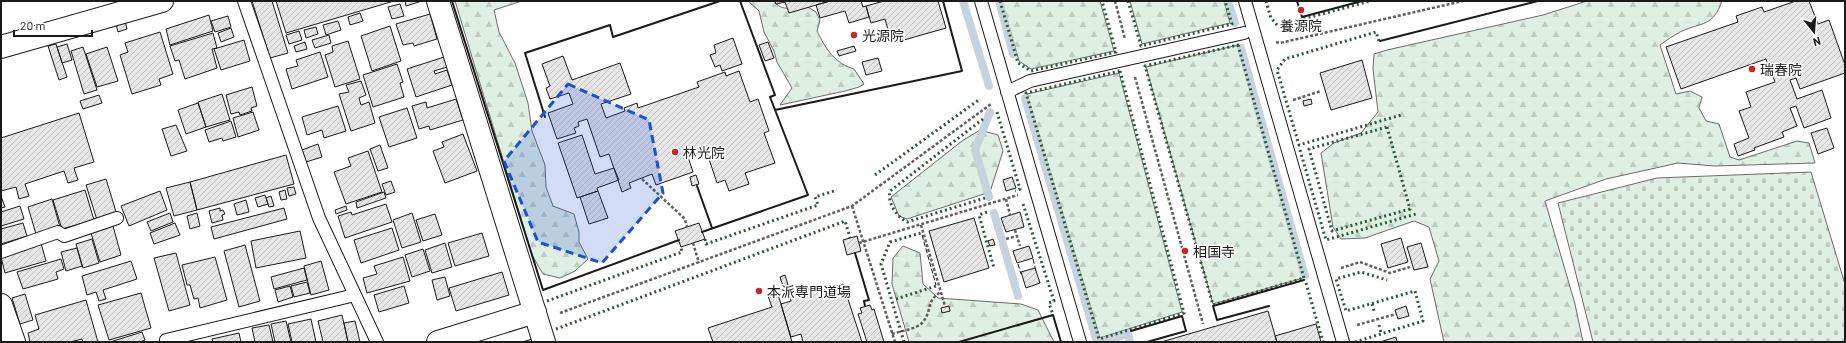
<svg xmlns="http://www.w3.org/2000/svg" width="1846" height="343" font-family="Barlow,'Noto Sans JP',sans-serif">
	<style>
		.forest { fill: url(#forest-firs); stroke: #6a6a6a }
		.cemetery { fill: url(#cemetery-stones); stroke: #6a6a6a }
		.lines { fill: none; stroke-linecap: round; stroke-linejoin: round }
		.stream { stroke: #c6d2dc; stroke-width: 8 }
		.building { fill: url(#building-hatch); stroke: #1a1a1a }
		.lane-casing { stroke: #1a1a1a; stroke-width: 14 }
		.street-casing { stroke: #1a1a1a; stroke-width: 24 }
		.secondary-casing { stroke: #1a1a1a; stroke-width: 24 }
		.path { stroke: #5f5f5f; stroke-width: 2.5; stroke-dasharray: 3 2; stroke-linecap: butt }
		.lane { stroke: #fff; stroke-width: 12 }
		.street { stroke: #fff; stroke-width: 22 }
		.secondary { stroke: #fff; stroke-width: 22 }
		.hedge { stroke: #2b5a34; stroke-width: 3; stroke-dasharray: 2 3; stroke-linecap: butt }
		.fence { stroke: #1a1a1a; stroke-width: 1; stroke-dasharray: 5 2; stroke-linecap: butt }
		.wall { stroke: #1a1a1a; stroke-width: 2 }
		.marked { fill: #1d4ed8; fill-opacity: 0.2; stroke: #1d4ed8; stroke-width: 3; stroke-dasharray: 8 5; stroke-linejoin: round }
		.poi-dot { fill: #c62828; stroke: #fff; stroke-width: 1.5 }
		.labels { text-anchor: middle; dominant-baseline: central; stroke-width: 3; stroke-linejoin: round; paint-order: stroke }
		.poi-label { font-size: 14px; fill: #1a1a1a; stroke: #fff; text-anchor: start }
	</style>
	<defs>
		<pattern id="forest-firs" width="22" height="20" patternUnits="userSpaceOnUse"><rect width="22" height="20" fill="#e0efe3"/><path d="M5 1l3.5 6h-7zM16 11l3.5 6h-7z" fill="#c0ccc2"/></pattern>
		<pattern id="cemetery-stones" width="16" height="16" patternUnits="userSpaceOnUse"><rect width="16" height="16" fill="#e0efe3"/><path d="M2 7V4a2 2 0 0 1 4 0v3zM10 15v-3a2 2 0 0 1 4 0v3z" fill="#c0ccc2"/></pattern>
		<pattern id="building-hatch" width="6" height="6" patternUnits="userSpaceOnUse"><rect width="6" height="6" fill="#e6e6e6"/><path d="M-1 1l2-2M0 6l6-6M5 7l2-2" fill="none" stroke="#c5c5c5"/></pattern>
	</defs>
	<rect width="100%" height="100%" fill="#fff"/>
	<path class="forest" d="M455,1h67l-28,9 5,22 16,31 13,40 4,28 13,34 1,22 7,19 21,8 5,18v10l9,17 -13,12 -15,7 -17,-4 -11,-19z
		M748,1h26c7,11 21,7 32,5l10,6 4,8 -3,11c8,17 18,33 37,38l10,15 -5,3 -14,4 -65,14 12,-17 -15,-26 -3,-11 -10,-19 -5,-21z
		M1002,1h98l14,50 -83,18 -12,-8z
		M1130,1h94l6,22 -88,21z
		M1587,1h135c-9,26 -20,21 -40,30 -8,4 -15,9 -22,14l16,49 14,-3 12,6 -3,11 7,13 13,3 11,33 9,3 58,-19 12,2 6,20 -100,3 -37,-3 -72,16 -61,22 30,103 8,38h-139l-14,-63 9,-18 -10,-34 -15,-6 -49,17 -24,1 -8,-12 -12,-74 13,-10 27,-10 17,-21 -5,-43 1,-15 13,-4 156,-35z
		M1238,45l65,233 -90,26 -67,-237z
		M1119,73l63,239 -82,26 -73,-244z
		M980,130l18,5 5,16 -13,41 -83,27 -8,-3 -8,-19 71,-56z
		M903,246l17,7 3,31 15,14 83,6 17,6 16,32h-145l-17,-58 1,-26z"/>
	<path class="cemetery" d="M1811,172l34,112v58h-252l-35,-139 99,-25z"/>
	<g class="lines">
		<path class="stream" d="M963,1l26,85
			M999,1l14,53
			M1228,1l7,22
			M1241,48l64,228
			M1025,98l72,244
			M989,197l-14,-47 15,-38
			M994,213l24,83
			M1100,342l28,-8 2,8"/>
	</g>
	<path class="building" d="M252,1h20l16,52 -18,5z
		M276,1h118l-108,32z
		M405,1h17l-16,5z
		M775,1h55l-41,12 -4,-11 -9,2z
		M830,1h31l2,6 3,-1 3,11 -20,6 -4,-12 -25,7 -4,-13z
		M884,1h54l8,27 -49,14 -1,-6 -6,1 -5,-18 -14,4 -5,-17z
		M1796,1h13l9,23 11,-4 16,45v8l-45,16 -4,-11 -6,2 7,19 25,-9 9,28 -27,10 -8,-22 -6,2 7,18 -15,6 2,5 -30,11 1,2 -17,6 -4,-12 15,-6 -10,-27 12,-4 -5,-15 29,-10 -9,-23 -85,30 -15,-42 72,-25 -2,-6 26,-9 2,5z
		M400,4l4,12 -12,3 -4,-12z
		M360,13l3,8 -13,4 -2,-8z
		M430,14l7,25 -23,7 -1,-3 -10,2 -7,-21z
		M209,15l4,16 -43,14 -4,-16z
		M228,16l3,11 -16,5 -4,-11z
		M125,21l2,8 -9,3 -2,-8z
		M338,21l3,9 -15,5 -3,-10z
		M390,26l11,35 -29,10 -11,-35z
		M316,27l2,7 -12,4 -2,-8z
		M231,28l3,9 -13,5 -3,-9z
		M299,31l3,9 -13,4 -3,-9z
		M160,32l13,42 -14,5 2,6 -29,9 -12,-39 8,-3 -3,-9z
		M213,33l4,15 -5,1 5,19 -32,11 -6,-19 -4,1 -5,-15z
		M329,35l2,8 -16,5 -3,-8z
		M733,38l9,26 -20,7 -2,-6 -5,2 -5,-12 6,-2 -2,-8z
		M244,40l6,21 -29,9 -7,-21z
		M348,41l12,38 -25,8 -10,-32 8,-3 -1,-6z
		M305,42l2,7 -11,3 -2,-6z
		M768,42l6,16 -9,3 -6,-16z
		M56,44l11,33 -8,3 -11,-34z
		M67,44l5,16 -10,3 -5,-16z
		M854,46l2,5 -17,5 -2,-5z
		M83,47l14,43 -13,4 -13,-43z
		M107,47l11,34 -21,6 -11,-33z
		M320,52l8,25 -36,12 -6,-20 12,-3 -2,-6z
		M563,56l9,24 48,-17 11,31 -30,10 5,14 19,-7 -1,-3 13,-5 1,5 61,-21 -2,-5 28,-10 1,4 13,-5 11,31 8,-3 11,32 -5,2 11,30 -30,10 4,11 -20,7 -4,-11 -8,3 -11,-33 -18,7 5,15 -37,13 -4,-11 -23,9 2,5 -9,4 -13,-38 -9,3 -13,-38 -9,3 1,4 -5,2 2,5 -19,6 -9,-26 25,-9 -4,-11 -19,6 -4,-11 4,-2 -8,-22z
		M444,57l3,10 -13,4 1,3 12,-4 5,15 -36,12 -9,-28z
		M878,58l4,13 -16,4 -4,-13z
		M1362,60l10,38 -41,12 -11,-37z
		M397,64l6,18 -3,1 4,14 -31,10 -10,-32z
		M361,81l5,14 -7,3 2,7 8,-3 6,21 -24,8 -12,-37 10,-2 -3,-7z
		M252,87l5,19 -6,2 1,3 -12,4 -1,-3 -8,2 -5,-19z
		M222,94l8,26 -24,7 -8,-25z
		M99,95l3,8 -19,6 -3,-8z
		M456,99l7,21 -33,10 -1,-4 -10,3 -7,-23 14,-4 1,6z
		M1311,99l1,5 -8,2 -1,-5z
		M198,103l8,24 -20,7 -8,-24z
		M338,106l8,25 -22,7 -2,-8 -15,5 -5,-18z
		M407,108l10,30 -28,9 -10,-30z
		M253,112l6,18 -21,7 -5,-19z
		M79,113l15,49 -20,6 4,12 -10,3 -4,-12 -39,13 4,12 -10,3 -3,-12 -15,4v-53z
		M231,121l5,16 -13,4 -1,-3 -13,4 -4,-12z
		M176,125l11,26 -16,5 -9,-27z
		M1827,128l7,20 -16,6 -7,-21z
		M463,134l14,37 -32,12 -12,-32 11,-4 -2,-5z
		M582,135l13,39 19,-6 5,12 -22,8 1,3 -21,7 -19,-55z
		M318,144l4,13 -16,5 -4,-12z
		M380,145l8,23 -10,3 -8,-22z
		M368,151l14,41 -36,12 -12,-32 17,-6 -3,-8z
		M286,155l8,29 -97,26 -7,-28z
		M696,175l3,9 -7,2 -2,-9z
		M1012,177l4,11 -10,3 -3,-11z
		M106,179l11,36 -20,5 -11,-35z
		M391,181l4,11 -9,3 -4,-11z
		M190,182l7,28 -23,6 -8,-28z
		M294,187l2,7 -7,2 -2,-8z
		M85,190l9,30 -32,9 -9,-29z
		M285,190l2,9 -6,1 -2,-8z
		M160,191l7,19 -38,16 -8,-20z
		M598,191l10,27 -19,6 -9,-27z
		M384,192l2,6 -29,10 -1,-6z
		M265,195l3,9 -10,3 -3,-9z
		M1,196l4,11 -4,1z
		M271,196l3,10 -5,1 -3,-9z
		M52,199l8,28 -24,7 -8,-27z
		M246,200l3,12 -12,3 -3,-11z
		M386,204l6,18 -47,16 -7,-22 13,-4 1,3z
		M20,206l4,13 -23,7v-14z
		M346,206l1,4 -11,4 -1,-4z
		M220,208v3l3,-1 2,4 -3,1 1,5 -11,3 -3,-12z
		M284,208l3,11 -73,20 -3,-12z
		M1020,212l4,15 -18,5 -5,-14z
		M170,213l3,9 -22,9 -4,-9z
		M197,213l3,13 -10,3 -3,-13z
		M412,213l9,29 -19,6 -9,-28z
		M435,214l7,21 -19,6 -7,-21z
		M974,218l15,50 -45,14 -15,-51z
		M23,223l4,13 -26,8v-15z
		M175,223l5,12 -26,9 -4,-11z
		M699,223l6,16 -24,8 -6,-16z
		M113,226l8,29 -21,7 -9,-29z
		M392,228l7,22 -38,13 -7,-23z
		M300,231l6,27 -50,10 -5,-27z
		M482,233l7,23 -34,10 -7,-23z
		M857,236l4,15 -14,4 -4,-15z
		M1401,238l7,24 -20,6 -7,-24z
		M92,239l7,24 -16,5 -7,-24z
		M993,239l2,6 -5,1 -2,-5z
		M41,243l5,18 -41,12 -4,-16z
		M445,243l7,24 -20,6 -7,-23z
		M1421,243l7,24 -14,3 -7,-23z
		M245,245l15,56 -21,6 -15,-56z
		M1029,246l4,12 -16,5 -4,-12z
		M77,248l5,18 -16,5 -5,-19z
		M423,249l7,22 -18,6 -7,-22z
		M176,253l14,52 -21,6 -15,-53z
		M215,257l12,43 -27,8 -2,-10 -4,1 -4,-14h-3l-5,-20z
		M403,257l7,24 -43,12 -4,-15 14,-4 -3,-8z
		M61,259l3,10 -8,3 2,7 -35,10 -6,-17z
		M131,261l6,18 -34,11 3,9 -7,2 -3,-9 -9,3 -5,-19z
		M321,261l8,29 -18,5 -7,-29z
		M304,268l3,12 -33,9 -3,-12z
		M1035,268l5,15 -14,5 -5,-16z
		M502,272l7,23 -53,16 -7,-23z
		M785,275l3,10 -5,1 -3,-9z
		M445,277l5,19 -13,4 -5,-20z
		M307,282l3,11 -16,4 -3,-11z
		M843,284l19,58h-59l-2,-8 -10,3 -10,-33 10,-3 -2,-7 26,-8 2,6z
		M290,286l3,11 -15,5 -3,-12z
		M404,286l5,17 -30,9 -5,-17z
		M141,293l10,35 -42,12 -11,-35z
		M25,294l8,26 -13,4 -8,-26z
		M778,294l14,48h-79l-5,-14 64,-21 -4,-11z
		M86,300l12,42h-15l-1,-3 -12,3h-40l-2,-9 11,-4 -4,-14z
		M870,305l2,5 2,-1 10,33h-17l-9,-28 4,-1 -2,-5z
		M949,306l1,5 -8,2 -1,-5z
		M1406,306l3,10 -11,3 -3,-9z
		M1268,311l9,31h-116z
		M342,315l6,27h-25l-5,-21z
		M311,319l5,23h-24l-4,-18z
		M286,321l5,21h-16l-4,-18z
		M355,321l5,21h-12l-4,-19z
		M1316,324l5,18h-44l-2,-6z
		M269,325l4,17h-18l-3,-14z
		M142,332l3,8 -5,2h-30z
		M239,333l2,9h-28l-1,-3z
		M1396,337l1,5h-17z
		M532,339l1,3h-11z"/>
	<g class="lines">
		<defs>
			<path id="lane" d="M244,1l75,217 58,124
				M981,1l99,341
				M1245,1l98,341
				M1007,92l23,-11 214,-48
				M1,252l57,-20 6,4 53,-18
				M166,340l189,-45"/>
			<path id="street" d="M438,1l106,341
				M1,47l161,-46
				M1,305l13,37"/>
			<path id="secondary" d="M438,342l97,-30"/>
		</defs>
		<use href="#lane" class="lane-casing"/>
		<use href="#street" class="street-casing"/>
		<use href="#secondary" class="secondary-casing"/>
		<path class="path" d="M1115,1l10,38
			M1276,42l4,1 183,-42
			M1135,77l68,247
			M1293,100l28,-9
			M642,179l43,40 2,8
			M1006,199l4,16
			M852,206l43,136
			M921,225l24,81
			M1015,230l5,16
			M1006,239l11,-3
			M693,243l6,20
			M859,243l159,-48
			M1341,268l19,-6 30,11 20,-6
			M560,313l292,-107 139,-102
			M1357,325l39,-11
			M892,334c9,-3 24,-5 30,-11 11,-12 3,-22 19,-31"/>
		<use href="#lane" class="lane"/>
		<use href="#street" class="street"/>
		<use href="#secondary" class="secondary"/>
		<path class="hedge" d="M1000,1l18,62 13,8 85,-19 -14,-51
			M1128,1l13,45 91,-22 -7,-23
			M1266,1l5,17 7,8 92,-25
			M1379,41l-3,-9 -91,27 -8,11 22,75 102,-30
			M1238,45l66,233 -91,27 -68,-239z
			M1120,71l64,242 -85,26 -73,-246z
			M997,112l23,77 -5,2
			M983,119l-93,72c-3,12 7,26 17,31l78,-24
			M1387,127l23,82 -78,22 -23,-82z
			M1300,150l26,90 90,-26
			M875,175l105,-76
			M1023,204l31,97 -5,2 4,12
			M987,212l-8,3 15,53
			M705,239l1,5 112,-39 -3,-8 22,-7
			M1306,283l17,59
			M896,299l40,-13
			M547,301l135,-49 -1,-4
			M1372,304l2,7
			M1379,325l2,8
			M556,329l289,-108 5,17
			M904,342l-23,-78 9,-22 31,-9
			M1355,342l68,-21 -8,-30 -69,20 -10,-32 25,-7 26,8"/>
		<path class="fence" d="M922,235l14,50
			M1033,259l3,12
			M1018,264l3,10"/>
		<path class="wall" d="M452,1l91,289 136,-50
			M1297,1l5,16 60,-16
			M1380,41l158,-40
			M775,110l187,-39 -19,-70
			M545,117l-20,-64 85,-28 3,12 107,-36
			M697,186l15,42
			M702,232l106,-37 -38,-98 5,-2 -35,-94
			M855,253l14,47 -5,1 1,5
			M1269,306l-52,14 -4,-14 91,-26
			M1131,331l51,-15 4,15 -39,11
			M959,342l94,-27 8,27"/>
	</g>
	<path class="marked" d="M568,84l81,36 14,73 -61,70 -64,-21 -34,-81z"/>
	<g class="poi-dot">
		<circle cx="1301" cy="10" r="4"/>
		<circle cx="854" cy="35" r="4"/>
		<circle cx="1752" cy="69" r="4"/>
		<circle cx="675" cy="152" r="4"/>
		<circle cx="1185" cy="251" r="4"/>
		<circle cx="759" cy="291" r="4"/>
	</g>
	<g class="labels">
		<g class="poi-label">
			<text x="1301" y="25" text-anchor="middle">養源院</text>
			<text x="862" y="35">光源院</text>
			<text x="1760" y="69">瑞春院</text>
			<text x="683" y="152">林光院</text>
			<text x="1193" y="251">相国寺</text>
			<text x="767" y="291">本派専門道場</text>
		</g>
	</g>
	<rect width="1846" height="343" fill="none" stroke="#1a1a1a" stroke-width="4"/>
	<g transform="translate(1814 32) rotate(163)" stroke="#ffffff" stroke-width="3" paint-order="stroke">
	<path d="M0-3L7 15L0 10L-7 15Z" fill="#1a1a1a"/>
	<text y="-6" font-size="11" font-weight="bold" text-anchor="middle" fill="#1a1a1a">N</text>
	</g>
	<path d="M14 30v6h78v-6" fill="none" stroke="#1a1a1a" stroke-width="2"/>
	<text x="20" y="30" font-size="12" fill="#1a1a1a" stroke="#ffffff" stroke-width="3" paint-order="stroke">20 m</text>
</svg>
